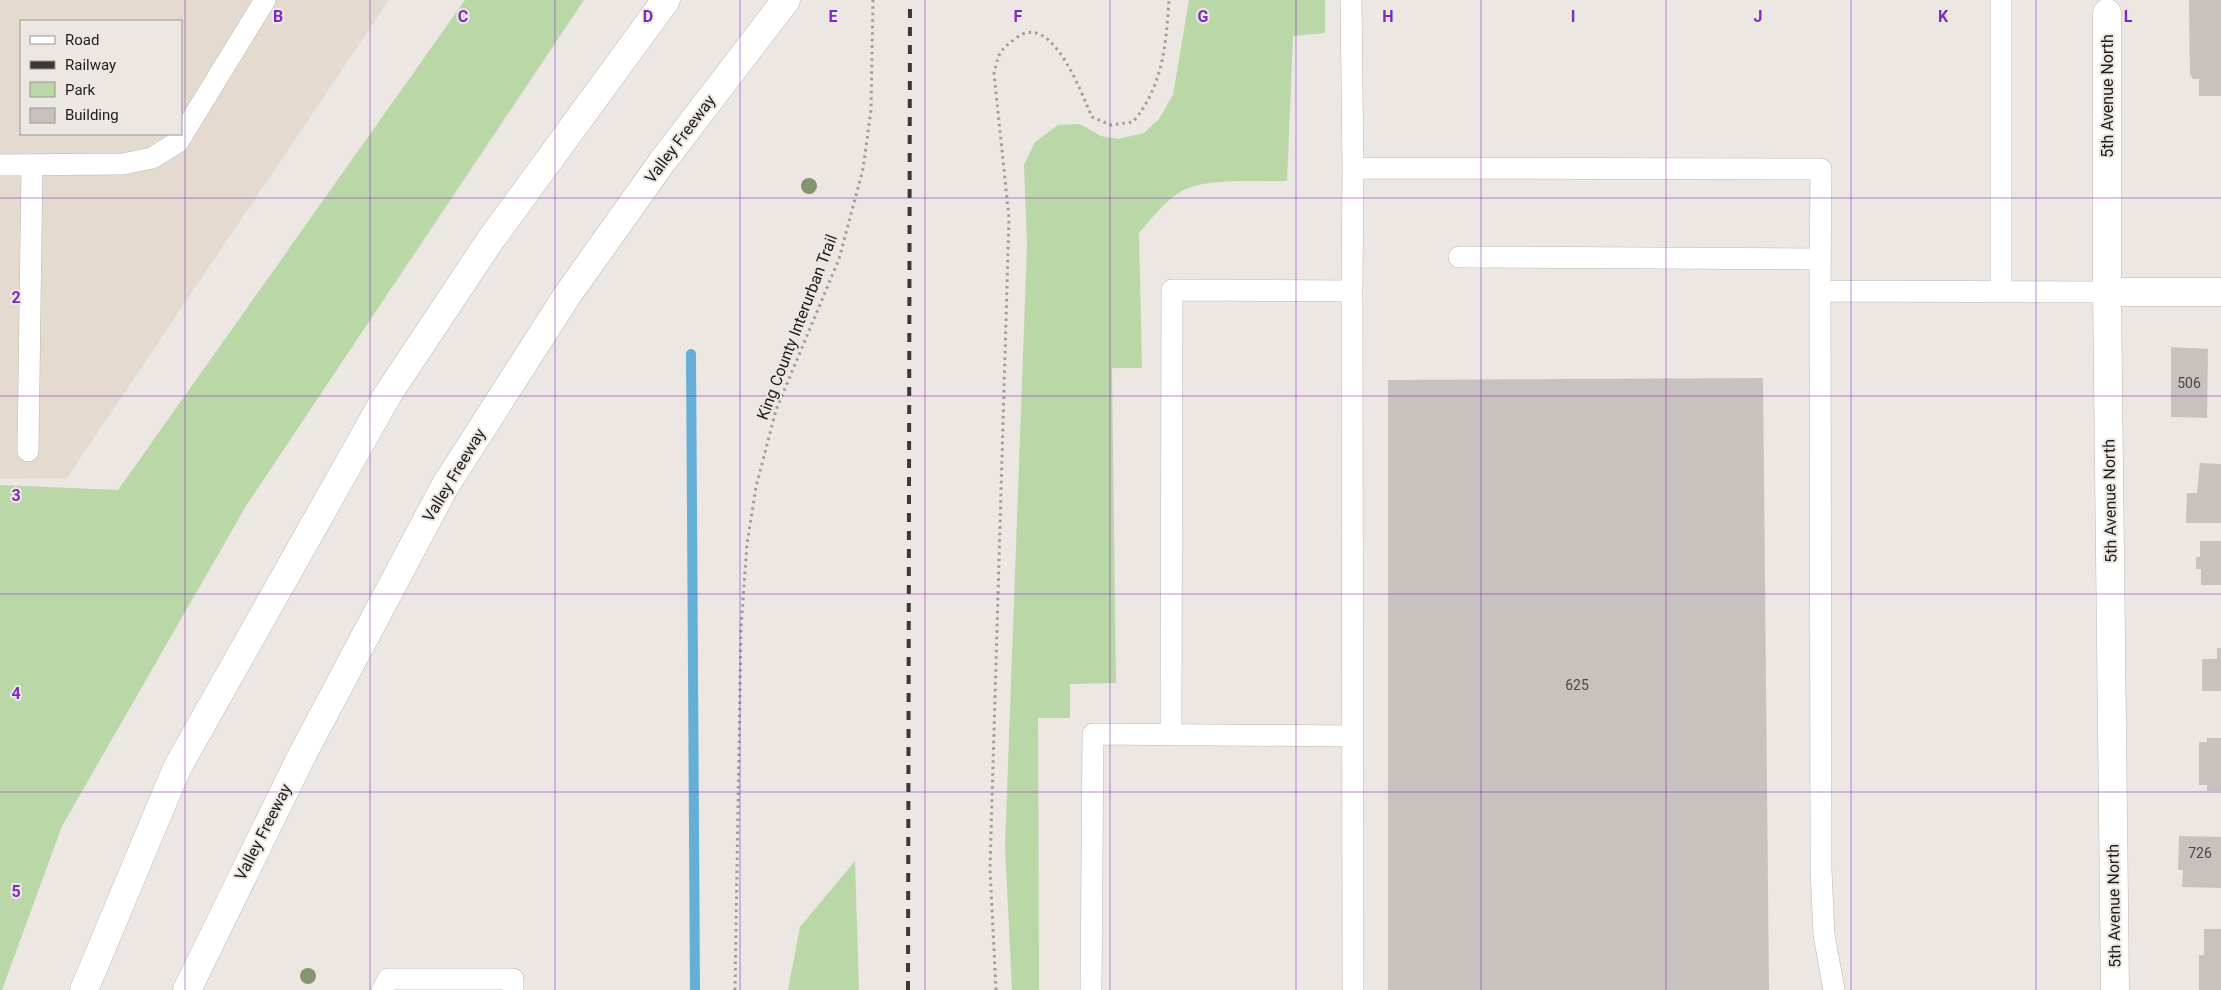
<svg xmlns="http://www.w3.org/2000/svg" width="2221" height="990" font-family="Roboto,sans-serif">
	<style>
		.built { fill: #e5dacf; fill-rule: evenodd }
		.green { fill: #bad7a8 }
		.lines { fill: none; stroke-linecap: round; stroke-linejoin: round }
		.stream { stroke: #64aed7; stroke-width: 10 }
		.building { fill: #c8c2be }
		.lane-casing { stroke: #bcb7b2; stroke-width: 22 }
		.street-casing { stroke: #bcb7b2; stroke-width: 29 }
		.highway-casing { stroke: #bcb7b2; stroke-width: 29 }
		.path { stroke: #a09c98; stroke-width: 3; stroke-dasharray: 2.5 4; stroke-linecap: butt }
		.lane { stroke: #fff; stroke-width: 21 }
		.street { stroke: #fff; stroke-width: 28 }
		.highway { stroke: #fff; stroke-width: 28 }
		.rail { stroke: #3b3836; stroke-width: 4; stroke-dasharray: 9 9; stroke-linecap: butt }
		.tree { fill: #84946e }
		.grid { fill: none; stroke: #7b2cbf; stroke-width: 1; stroke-opacity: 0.55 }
		.labels { text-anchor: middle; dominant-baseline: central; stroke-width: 4; stroke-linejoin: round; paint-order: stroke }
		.number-label { font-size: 14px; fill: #494644 }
		.street-label { font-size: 16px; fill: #1f1d1b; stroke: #ece7e2 }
		.grid-label { font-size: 16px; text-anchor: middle; font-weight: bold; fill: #7b2cbf; stroke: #ece7e2; stroke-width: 4; stroke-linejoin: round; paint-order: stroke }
	</style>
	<rect width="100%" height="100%" fill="#ece7e2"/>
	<path class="built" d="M0,0h389l-322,478 -67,1zM21,21h160v113h-160z"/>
	<path class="green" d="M465,0h119l-338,506 -184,320 -60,164h-2v-505l118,5z
		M1189,0h136v33l-32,3 -6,145c-29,1 -83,-4 -107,11 -16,10 -29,27 -41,41l3,135h-30l4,315 -46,1v34h-32l1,272h-27l-7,-144 22,-600 -3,-81 11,-23 23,-17 22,-1 21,12 17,3 26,-6 15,-14 14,-24z
		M855,861l4,129h-71l12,-63z"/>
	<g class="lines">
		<path class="stream" d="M691,354l4,636"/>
	</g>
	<path class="building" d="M2189,0h32v96h-22v-17h-6l-3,-5z
		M2171,347l37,2 -1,69 -36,-1z
		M1763,378l6,612h-381v-610z
		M2200,463l21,1v59h-35l1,-30h10z
		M2200,541h21v44h-20v-16h-5v-12h4z
		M2217,648h4v43h-19v-32h15z
		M2207,738h14v53h-14v-6h-8v-43h8z
		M2179,836l42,1v51l-39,-1 1,-17h-5z
		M2204,929h17v61h-22v-35h5z"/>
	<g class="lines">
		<defs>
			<path id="lane" d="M1351,0l2,168
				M2001,0v292
				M0,165l123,-1 29,-6 26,-16 87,-142
				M1459,257l361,2
				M1352,291l1,699
				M1820,291l1,579 3,65 10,55
				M28,451l4,-286
				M1171,735l1,-445 180,1 1,-123 468,1 -1,122 287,1
				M382,990l6,-11h125v11
				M1091,990l2,-256 259,2"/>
			<path id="street" d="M2107,13v279l8,698
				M2107,292h114"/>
			<path id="highway" d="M84,990l93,-222 211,-374 101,-152 177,-242
				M187,990l114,-233 144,-271 121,-189 96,-135 124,-162"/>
		</defs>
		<use href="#lane" class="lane-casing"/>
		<use href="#street" class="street-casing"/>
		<use href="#highway" class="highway-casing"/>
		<path class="path" d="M735,990l6,-362 6,-84 9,-57 20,-77 63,-151 24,-90 8,-59 2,-110
			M996,990l-6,-122 19,-650 -15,-145c6,-22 4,-21 22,-35 36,-28 65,55 76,79l19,8 22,-3c30,-36 33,-77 36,-122"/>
		<use href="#lane" class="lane"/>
		<use href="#street" class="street"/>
		<use href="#highway" class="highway"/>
		<path class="rail" d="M908,990l2,-990"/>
	</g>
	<g class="tree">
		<circle cx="809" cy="186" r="8"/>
		<circle cx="308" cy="976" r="8"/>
	</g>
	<path class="grid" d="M185,0v990M370,0v990M555,0v990M740,0v990M925,0v990M1110,0v990M1296,0v990M1481,0v990M1666,0v990M1851,0v990M2036,0v990M0,198h2221M0,396h2221M0,594h2221M0,792h2221"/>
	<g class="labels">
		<g class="number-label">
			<text x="2189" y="383">506</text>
			<text x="1577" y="685">625</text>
			<text x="2200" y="853">726</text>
		</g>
		<g class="street-label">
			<text transform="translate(2107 96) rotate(-90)">5th Avenue North</text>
			<text transform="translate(680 139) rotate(-53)">Valley Freeway</text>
			<text transform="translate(797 327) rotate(-69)">King County Interurban Trail</text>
			<text transform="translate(454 475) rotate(-59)">Valley Freeway</text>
			<text transform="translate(2110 501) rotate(-91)">5th Avenue North</text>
			<text transform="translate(263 832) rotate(-63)">Valley Freeway</text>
			<text transform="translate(2114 906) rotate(-91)">5th Avenue North</text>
		</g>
	</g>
	<g class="grid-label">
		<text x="278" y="22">B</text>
		<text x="463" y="22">C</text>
		<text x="648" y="22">D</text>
		<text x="833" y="22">E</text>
		<text x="1018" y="22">F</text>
		<text x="1203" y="22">G</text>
		<text x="1388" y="22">H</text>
		<text x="1573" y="22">I</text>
		<text x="1758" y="22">J</text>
		<text x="1943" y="22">K</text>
		<text x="2128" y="22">L</text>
		<text x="16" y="303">2</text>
		<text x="16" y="501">3</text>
		<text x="16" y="699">4</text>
		<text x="16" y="897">5</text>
	</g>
	<rect x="20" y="20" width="162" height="115" fill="#ece7e2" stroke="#9a9692"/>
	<rect x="30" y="36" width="25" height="8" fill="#ffffff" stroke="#9a9692"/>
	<text x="65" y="45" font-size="15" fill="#1f1d1b">Road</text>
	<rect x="30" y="61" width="25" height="8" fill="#3b3836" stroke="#9a9692"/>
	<text x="65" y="70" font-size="15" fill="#1f1d1b">Railway</text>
	<rect x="30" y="82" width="25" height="15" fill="#bad7a8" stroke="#9a9692"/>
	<text x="65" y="95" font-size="15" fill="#1f1d1b">Park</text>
	<rect x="30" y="108" width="25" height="15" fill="#c8c2be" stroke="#9a9692"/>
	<text x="65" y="120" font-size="15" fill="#1f1d1b">Building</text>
</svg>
